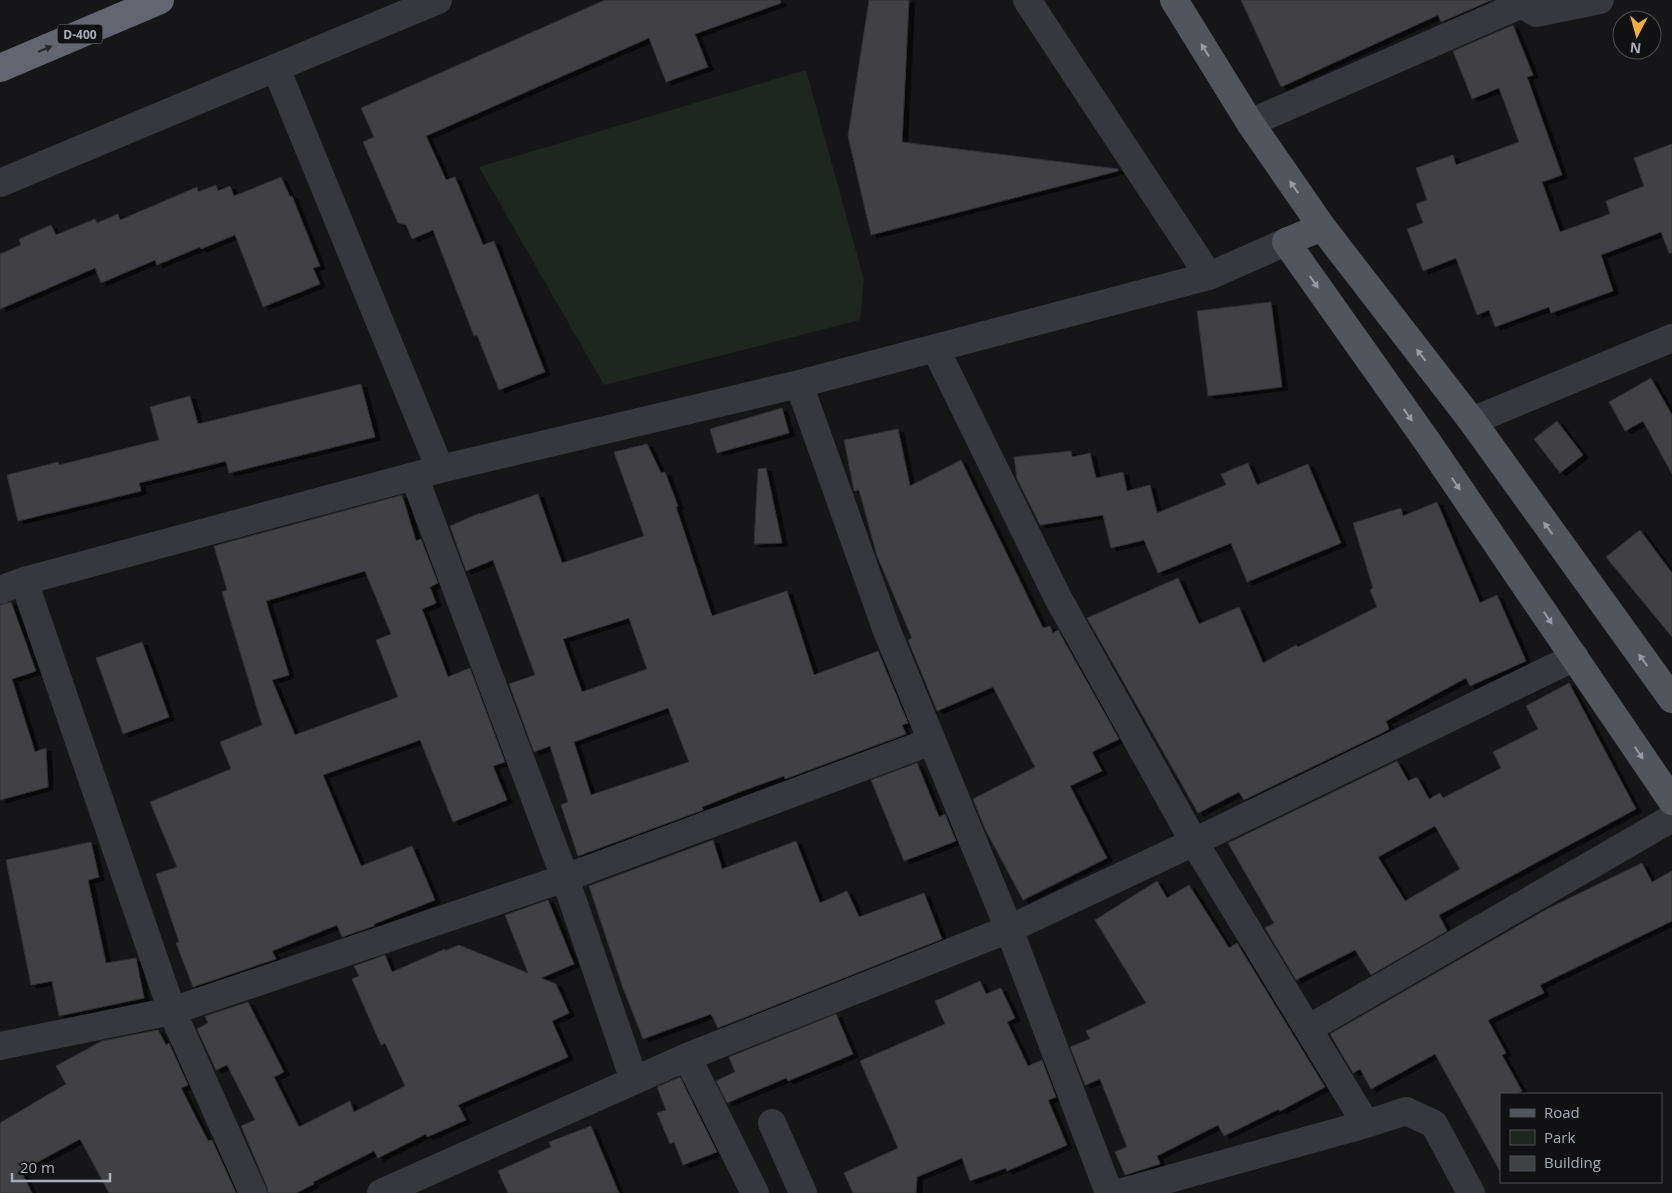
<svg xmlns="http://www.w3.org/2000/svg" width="1672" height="1193" font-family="'Open Sans',sans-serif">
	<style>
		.green { fill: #1e261f }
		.building { fill: #404145; stroke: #303034; fill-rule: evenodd; filter: url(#shadow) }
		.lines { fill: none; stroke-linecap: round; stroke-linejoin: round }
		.minor { stroke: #37383d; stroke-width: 28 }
		.major { stroke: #53555c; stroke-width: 28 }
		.highway { stroke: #63666e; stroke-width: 28 }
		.oneway { fill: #26262a }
		.oneway2 { fill: #979ba6 }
		.labels { text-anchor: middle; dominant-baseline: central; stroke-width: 4; stroke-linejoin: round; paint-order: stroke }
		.shield { fill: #111113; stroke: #7b7e86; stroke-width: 1 }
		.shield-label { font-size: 12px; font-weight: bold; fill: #a8adb8 }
	</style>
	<defs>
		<filter id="shadow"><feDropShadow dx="5.5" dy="3" stdDeviation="0" flood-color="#0009"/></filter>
	</defs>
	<rect width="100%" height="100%" fill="#161618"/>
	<path class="green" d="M806,70l58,210 -4,40 -256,65 -125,-218z"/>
	<path class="building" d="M605,0h175l1,3 -86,31 13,33 -42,15 -17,-44 -223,98 20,44 9,-3 28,68 11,-4 51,131 -46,18 -22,-55 -3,1 -41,-106 -21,9 -6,-14 -8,-2 -35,-81 11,-5 -13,-29z
		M869,0h40l-7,142 216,27v2l-247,64 -23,-99z
		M1241,0h251l-51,22 -3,-7 -157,72z
		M1513,25l20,50 -6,2 35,98 -20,7 18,50 50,-18 -4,-13 38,-15 -10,-28 38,-14v109h-3l-8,-21 -60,23 12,36 -62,22 -2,-6 -54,20 -6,-17 -12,5 -21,-57 -33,13 -16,-42 16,-6 -7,-19 11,-4 -11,-32 37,-13 3,10 63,-23 -20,-54 -27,11 -19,-48z
		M281,177l9,20 2,-1 28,70 -7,2 7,16 -57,23 -28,-72 -34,14 -1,-2 -43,18 -2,-5 -54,23 -6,-15 -95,41v-55l21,-9 -2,-6 32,-14 5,10 39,-16 2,4 21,-9 2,6 77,-33 1,5 18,-7 2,6 12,-5 4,10z
		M1271,302l11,85 -74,9 -11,-85z
		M1651,378l21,37v59l-29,-53 -18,10 -16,-29z
		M361,384l14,53 -146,36 -3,-12 -87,22 2,8 -123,30 -11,-46 51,-13 1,3 100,-25 -9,-33 40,-11 8,28z
		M782,408l7,25 -72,20 -7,-24z
		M1557,421l26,34 -23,18 -26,-34z
		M898,429l12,57 51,-26 82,168 7,-2 3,7 5,-3 61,109 -27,13 10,19 -32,15 37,72 -84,42 -38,-71 -12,-30 62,-32 -42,-80 -56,24 -29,-71 4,-2 -35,-82 -18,-66 -5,1 -10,-51z
		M647,444l14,29 4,-1 13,34 -2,1 36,109 75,-25 27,84 64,-24 30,72 -6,2 4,9 -121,45 -1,-3 -42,15 -40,16 1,3 -125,46 -17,-51 7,-3 -18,-56 -16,6 -25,-68 26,-9 -42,-115 -27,11 -16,-45 30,-13v1l58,-20 24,69 82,-27 -30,-84zM629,618l18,51 -65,23 -19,-53zM668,708l21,54 -98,33 -17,-53z
		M1071,451l1,6 18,-4 6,25 27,-6 4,19 23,-6 7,28 69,-28 -5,-11 27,-11 9,22 51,-21 33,79 -94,39 -16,-39 -73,30 -14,-33 -33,8 -8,-33 -63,10 -23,-46 -3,-22z
		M766,468l16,75 -28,1 4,-75z
		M402,495l14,46 5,-2 17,44 -8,4 6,16 -14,6 26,68 22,-9 35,94 -12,4 14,34 -54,22 -33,-82 -97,35 38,91 51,-20 23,54 -61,24v2l-32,11 -5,-12 -65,26 4,8 -83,28 -17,-44 3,-1 -23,-68 21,-7 -27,-65 81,-33 -11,-27 42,-17 -40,-133 5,-2 -13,-44zM365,571l26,63 -15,6 22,57 -103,38 -23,-55 17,-5 -23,-74z
		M1437,502l43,101 17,-8 29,66 -56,25 -4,-8 -80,43 3,8 -7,4 -138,67 -5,-8 -41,21 -111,-195 91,-40 21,46 40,-17 24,56 33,-18 2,2 79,-40 -7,-17 3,-2 -20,-65 48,-15 2,8z
		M1640,530l32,43v64l-66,-80z
		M11,602l25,69 -24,8 23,73 11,-4 2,39 -48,13v-195z
		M142,642l27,75 -46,17 -27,-76z
		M1569,683l67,126 -197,106 8,16 -76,44 -16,-25 -59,30 -31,-52 9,-5 -46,-80 169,-82 11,20 9,-4 12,22 11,-6 3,5 58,-30 -8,-16 45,-23 -12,-23zM1435,826l25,43 -55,32 -27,-44z
		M917,763l22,54 6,-3 11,27 -52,20 -33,-81z
		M713,840l9,29 74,-28 24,62 27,-12 12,26 65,-24 18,46 -224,89 -7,-14 -68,25 -20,-51 -34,-102z
		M91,842l8,35 -11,3 18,83 30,-5 8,40 -85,18 -7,-35 -21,4 -25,-125z
		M1642,863l10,19 20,-11v50l-132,64 4,8 -56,27 18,33 -4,2 20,36 -6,3h-15v79l-66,-119 -64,35 -11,-20 -7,4 -23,-39 217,-125z
		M1157,881l10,17 22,-13 40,63 8,-5 88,144 -45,24 -1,-2 -55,27 -6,-11 -61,31 3,8 -35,11 -10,-23 12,-5 -27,-68 -15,6 -15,-38 20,-8 -4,-8 60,-28 -51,-83z
		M548,900l26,64 -33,14 15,6 13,29 -17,8 16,36 -110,48 8,15 -39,17 -1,-3 -48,24 -4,-7 -61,31 1,2 -18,9h-28l-1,-6 -26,-61 14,-6 -28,-55 -11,5 -19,-41 11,-6 -3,-7 43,-14 36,70 -10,5 25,50 51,-26 4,11 51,-26 -20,-43 -4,2 -29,-66 7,-3 -5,-10 31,-11 7,17 53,-23v2l14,-6 69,28 -23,-58z
		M980,981l6,13 15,-6 14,30 -8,4 21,44 14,-6 14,37 -8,3 19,45 -60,26 -1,-3 -36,13 -8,-23 -45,19 -1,16h-63l-9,-20 54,-25 -38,-87 85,-37 -10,-23z
		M836,1014l17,40 -65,27 -2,-3 -59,25 -11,-22 19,-9 -6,-15z
		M158,1030l8,15 3,-2 19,42 -7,3 27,53 4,-1 24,53h-127l-29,-54 -59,32 11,22h-32v-70l66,-39 -10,-18 46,-25z
		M680,1077l37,75 -34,13 -9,-23 -4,2 -13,-31 9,-3 -9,-23z
		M591,1126l28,67h-111l-10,-22 53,-24 -2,-5z"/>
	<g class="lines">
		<path class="minor" d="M1027,0l182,276
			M1521,0l1,4 14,9 64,-13
			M276,68l164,401
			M1250,123l272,-119
			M0,183l438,-183
			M799,384l88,247 122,298 100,264
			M1472,421l200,-83
			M414,476l151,402 69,202
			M0,590l24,-9 416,-112 359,-85 410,-108 77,-34
			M1308,1029l364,-211
			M0,1046l172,-35 -148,-430
			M687,1057l68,136
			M772,1123l31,70
			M1366,1124l-172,-282 381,-185
			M253,1193l-81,-182 393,-133 367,-137
			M381,1193l306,-136 322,-128 185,-87 -136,-244 -123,-250
			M1119,1193l247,-69 40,-13 28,13 37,69"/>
		<path class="major" d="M1174,0l76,123 72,104 150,194 200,278
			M1322,227l-36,15 143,202 243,357"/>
		<path class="highway" d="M0,68l160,-68"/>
	</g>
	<defs><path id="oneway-solid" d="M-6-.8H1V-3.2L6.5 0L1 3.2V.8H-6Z" transform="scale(1.25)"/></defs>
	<use class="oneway" href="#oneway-solid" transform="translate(45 49) rotate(-23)"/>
	<g class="oneway2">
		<use href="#oneway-solid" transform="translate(1205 50) rotate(-122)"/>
		<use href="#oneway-solid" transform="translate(1294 187) rotate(-125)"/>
		<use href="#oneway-solid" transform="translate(1314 282) rotate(55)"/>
		<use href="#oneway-solid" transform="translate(1421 355) rotate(-128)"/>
		<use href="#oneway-solid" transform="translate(1408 415) rotate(55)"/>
		<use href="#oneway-solid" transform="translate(1456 484) rotate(56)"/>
		<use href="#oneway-solid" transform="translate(1548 528) rotate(-126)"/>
		<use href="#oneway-solid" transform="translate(1548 618) rotate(56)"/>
		<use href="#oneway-solid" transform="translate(1643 660) rotate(-126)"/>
		<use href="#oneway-solid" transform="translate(1639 753) rotate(56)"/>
	</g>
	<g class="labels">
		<rect class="shield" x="57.5" y="24.5" width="45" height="19" rx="4"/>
		<g class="shield-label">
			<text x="80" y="34">D-400</text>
		</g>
	</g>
	<rect x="1500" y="1093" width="162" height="90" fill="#111113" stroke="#4d4f55"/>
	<rect x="1510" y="1109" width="25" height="8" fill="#53555c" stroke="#4d4f55"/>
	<text x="1544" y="1118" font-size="15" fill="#a8adb8">Road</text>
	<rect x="1510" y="1130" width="25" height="15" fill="#1e261f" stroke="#4d4f55"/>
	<text x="1544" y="1143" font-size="15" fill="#a8adb8">Park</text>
	<rect x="1510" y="1156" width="25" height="15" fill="#404145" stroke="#4d4f55"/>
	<text x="1544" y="1168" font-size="15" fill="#a8adb8">Building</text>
	<g transform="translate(1637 35) rotate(186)"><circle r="24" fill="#111113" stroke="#4d4f55"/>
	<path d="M0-4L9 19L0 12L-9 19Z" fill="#f2b134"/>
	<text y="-8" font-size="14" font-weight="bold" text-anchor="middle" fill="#a8adb8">N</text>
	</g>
	<path d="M12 1173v8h98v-8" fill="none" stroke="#a8adb8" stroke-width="2.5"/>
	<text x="20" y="1173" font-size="15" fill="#a8adb8" stroke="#111113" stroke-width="4" paint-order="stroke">20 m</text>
</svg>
